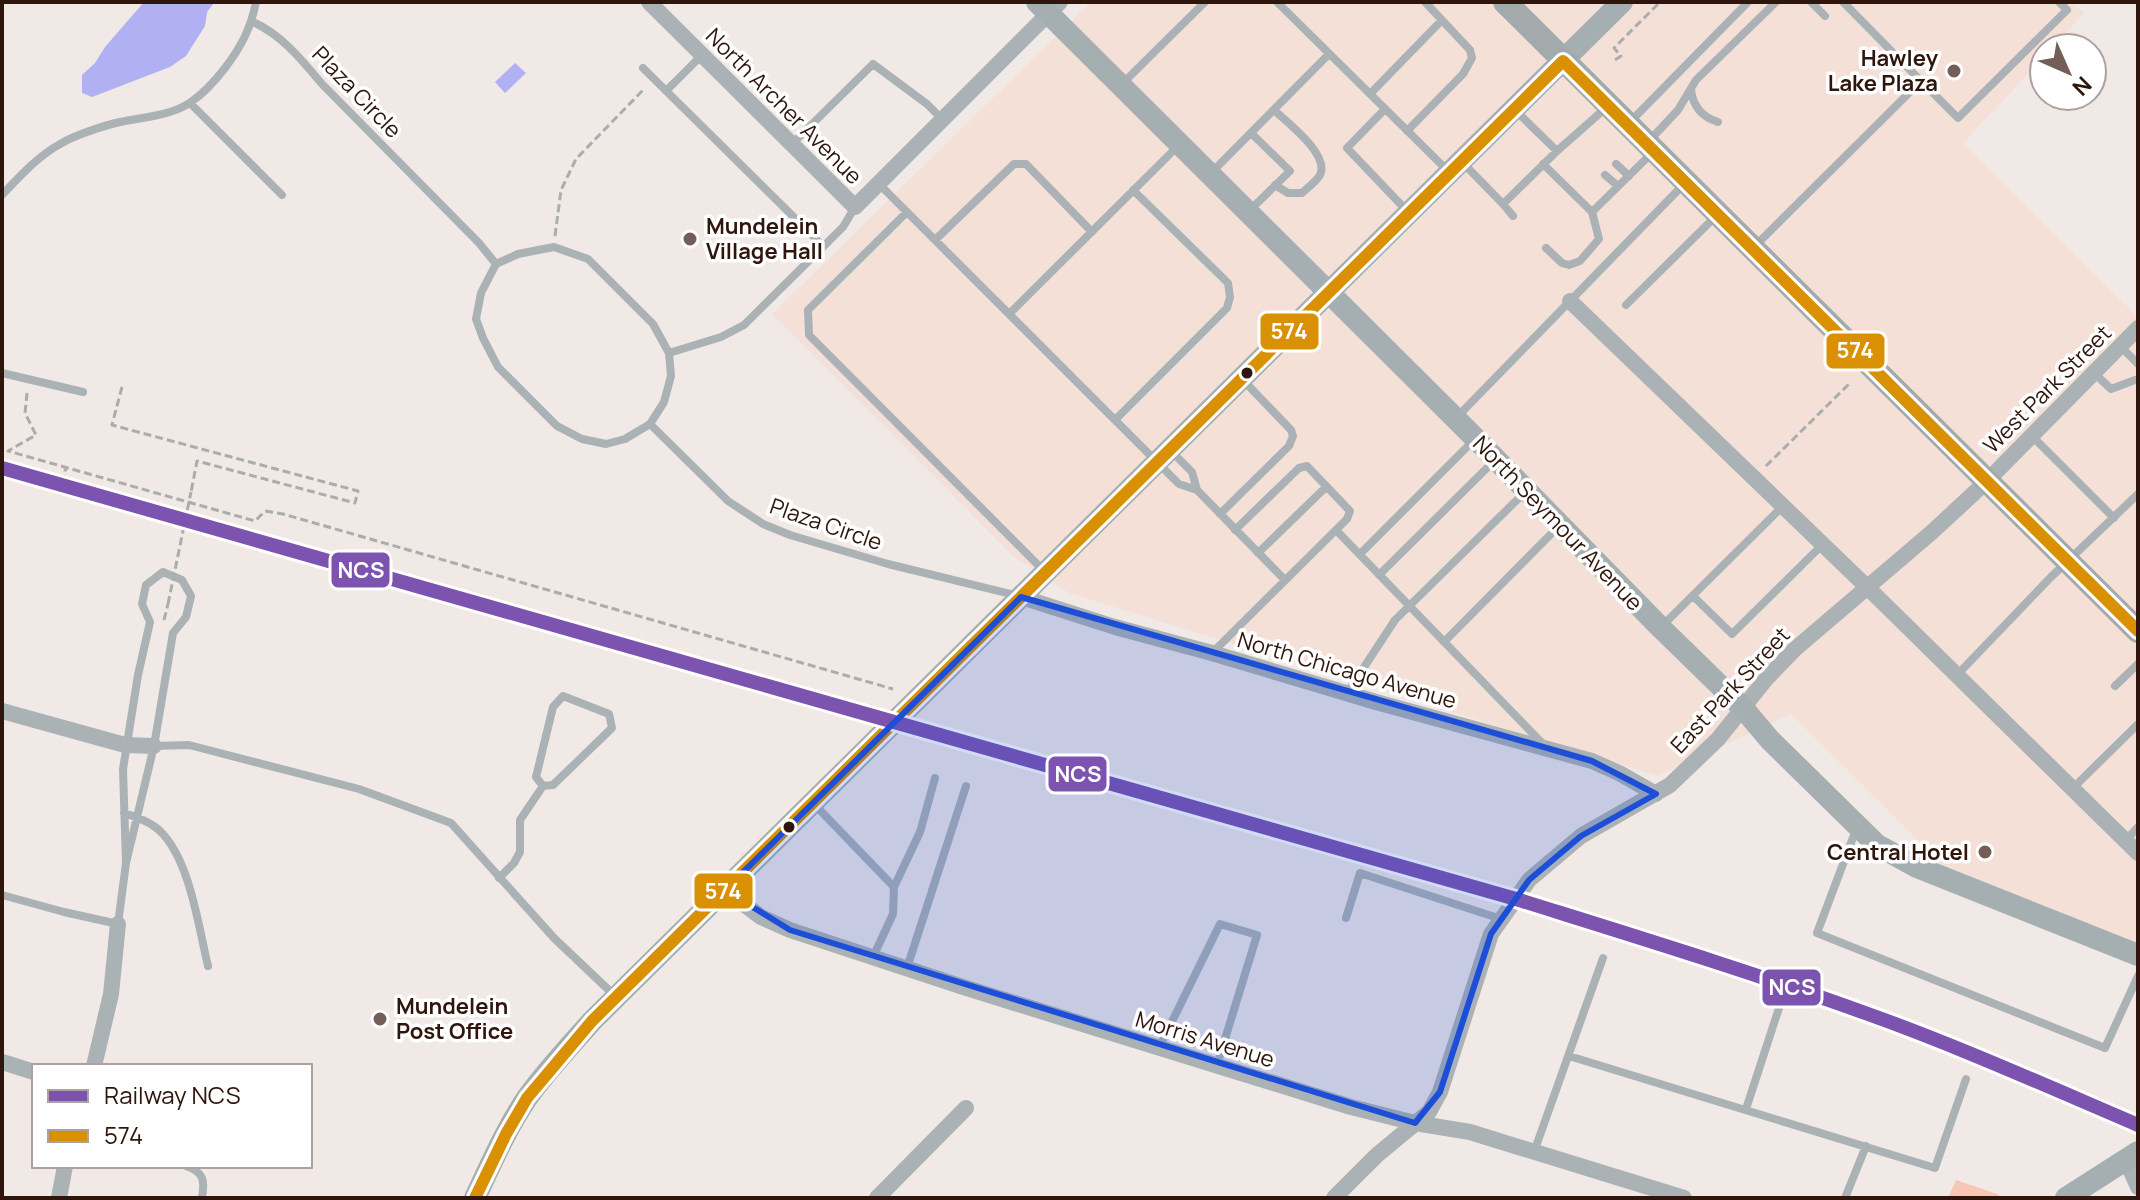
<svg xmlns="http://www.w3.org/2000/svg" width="2140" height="1200" font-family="Manrope,sans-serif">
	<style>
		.built { fill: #f5e0d8 }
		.green { fill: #f7c6b4 }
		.water { fill: #b1b0f2 }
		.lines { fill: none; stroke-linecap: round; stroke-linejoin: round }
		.path { stroke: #aaadad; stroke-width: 3; stroke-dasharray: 8 4; stroke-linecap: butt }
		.lane { stroke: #aab2b5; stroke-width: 8 }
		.street { stroke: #aab2b5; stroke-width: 16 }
		.secondary { stroke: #a5afb1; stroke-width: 22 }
		.primary { stroke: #a3aaac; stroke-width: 24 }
		.path-bridge { stroke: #aaadad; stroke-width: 3; stroke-dasharray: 8 4; stroke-linecap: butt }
		.bus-1-casing { stroke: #fff; stroke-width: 18 }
		.bus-1 { stroke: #d99002; stroke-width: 12 }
		.rail-1-casing { stroke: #fff; stroke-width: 20 }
		.rail-1 { stroke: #7c53af; stroke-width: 14 }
		.marked { fill: #1d4ed8; fill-opacity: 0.2; stroke: #1d4ed8; stroke-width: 6; stroke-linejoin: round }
		.poi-dot { fill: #735f58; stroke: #fff; stroke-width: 3 }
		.bus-dot { fill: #2f150b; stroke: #fff; stroke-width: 3 }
		.labels { text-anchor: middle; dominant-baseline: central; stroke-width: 7; stroke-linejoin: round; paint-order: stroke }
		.poi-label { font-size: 22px; font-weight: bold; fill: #2f150b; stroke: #fff; text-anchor: end }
		.street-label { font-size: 22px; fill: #2f150b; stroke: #fff }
		.line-badge { stroke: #fff; stroke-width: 3 }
		.badge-label { font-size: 22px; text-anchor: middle; font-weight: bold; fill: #fff }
	</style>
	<rect width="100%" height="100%" fill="#f1e9e6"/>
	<path class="built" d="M1091,2h982l11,11 -32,35h-8v9l-81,86 168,167 7,12v626l-196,-84 -151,-150 -133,62 -589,-183 -55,-36 -242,-243z"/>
	<path class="green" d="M1956,1180l44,15 -6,3h-46z"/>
	<path class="water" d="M144,2l70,1 -7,9 -2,14 -19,30 -16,11 -78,30 -10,-4v-18l13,-12 10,-16z
		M515,63l11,10 -21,20 -10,-11z"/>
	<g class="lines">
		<path class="path" d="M1615,60l6,-4 -7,-8 46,-46
			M555,236l6,-46 15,-31 69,-71
			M122,387l-10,38 246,66 -3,12 -158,-42 -6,31
			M27,393l-2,20 11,22 -28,16 247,70 10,-10 18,3 610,175
			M1766,466l83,-82
			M60,495l6,-29
			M164,620l4,-16"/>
		<path class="lane" d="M1277,2l170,168
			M1811,2l14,14
			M253,22c29,13 49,38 69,62l157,159 17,21 -15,29 -5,26 7,19 15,29 59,59 25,13 24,5 19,-5 25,-15 78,77 35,23 27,11 98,29 131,32
			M643,68l180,178
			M1921,81l37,37 109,-108 -8,-8
			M1121,85l84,-83
			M1691,90c2,16 11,27 27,32
			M666,91l36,-36
			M1370,94l72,-74
			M190,103l92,92
			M1385,109l-38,39 61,64
			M1274,110c14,13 56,45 46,65 -4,7 -13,13 -18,18h-14l-13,-8
			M1631,121l117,-119
			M1407,131l56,-57 9,-16 -2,-8 -45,-48
			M1650,140l28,-30 18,-30 80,-78
			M792,144l81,-80 54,40 15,15
			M1557,151l51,-45
			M1462,162l41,42 54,-53 -42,-41
			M1543,164l49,48 61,-60
			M1616,164l13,12
			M1210,174l119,-120
			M1605,175l13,11
			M879,184l300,300 18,6 88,90
			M2,195c18,-19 37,-40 60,-52 13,-8 44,-18 58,-21 23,-5 51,-6 71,-20 13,-9 24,-21 34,-34 16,-21 26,-40 31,-66
			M1503,204l10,12
			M1249,211l41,-40 -39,-38
			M907,212l-99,98 1,25 236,237
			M935,240l79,-76h12l66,68
			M1546,248l16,15 7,2 11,-4 19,-22 -7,-27
			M1753,248l168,-167 -78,-79
			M496,264l22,-10 36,-7 34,12 65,65 16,29 2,23 -7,26 -14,22
			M1626,305l91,-90
			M1009,314l170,-169
			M2120,346l18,18
			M669,353l52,-16 23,-12 99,-98 12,-20
			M2,373l81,19
			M2094,373l17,16 24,-9
			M1457,417l228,-234
			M1115,420l112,-112 3,-11 -2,-14 -95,-93
			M2032,436l82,82
			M1172,452l20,20 5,18
			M1220,514l69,-68 4,-10 -2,-6 -48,-50
			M1336,530l206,213
			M1258,553l68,-66
			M1360,554l115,-115
			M1379,575l116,-115
			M1693,596l39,38 91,-90
			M1661,627l122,-121
			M1444,642l115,-116
			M1212,653l135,-134 3,-8 -43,-45 -8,2 -64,62
			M1957,675l93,-97 88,-84
			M2115,686l23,-22
			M1347,693l48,-73 130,-128
			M154,746l35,-1 170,44 92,34 103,115 61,58
			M2072,789l66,-65
			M815,805l79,82 26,-55 15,-54
			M124,813c12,4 25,8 35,17 31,29 39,95 49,136
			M1857,827l-40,106 288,115 33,-72
			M2125,841l13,-14
			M499,878l15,-15 6,-11v-32l23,-34 10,-1 59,-57 -3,-14 -46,-18 -10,11 -17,70 7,9
			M2,895l62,17 54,12 8,-61 28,-117 19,-113 13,-16 5,-21 -9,-16 -19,-8 -17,13 -4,19 8,18 -12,53 -15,94 3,94
			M1346,918l14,-45 141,46
			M873,957l20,-43 1,-27
			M907,968l59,-182
			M1159,1048l61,-124 37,11 -40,130
			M1569,1056l366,112 31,-89
			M1746,1109l33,-101
			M1534,1152l69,-194
			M186,1166c18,6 19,15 16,32
			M1845,1198l21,-52"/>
		<path class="street" d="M649,2l206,205 205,-205
			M1570,301l297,286 271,266
			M1021,597l94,30 97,26 164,49 216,59 27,12 37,21
			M2,711l123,34 29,1
			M725,890l36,27 29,13 173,57 388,120 64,16 55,9 214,66
			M2,1062l32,10
			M94,1066l17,-72 7,-70
			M2126,1160l12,27
			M59,1198l6,-32
			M877,1198l89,-90
			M1334,1198l43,-43 52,-43 11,-20 51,-158 38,-54 52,-44 89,-51 48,-46 48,-60 29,-30 137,-117 55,-51 151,-153"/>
		<path class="secondary" d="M1037,2l438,436 186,190 82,80 27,32 107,105 40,22 221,88
			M475,1198c16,-34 31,-69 52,-100 20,-28 43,-52 65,-77l1030,-1019
			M2066,1198l72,-46"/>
		<path class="primary" d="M1505,2l633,629"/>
		<path class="path-bridge" d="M168,604l23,-112"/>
		<defs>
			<path id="bus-1" d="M475,1198l31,-64 21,-36 65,-77 971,-960 575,570"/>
		</defs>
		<use href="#bus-1" class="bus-1-casing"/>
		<use href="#bus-1" class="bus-1"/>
		<defs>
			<path id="rail-1" d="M2,468l1514,431c118,37 236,73 352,115 92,33 181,73 270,111"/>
		</defs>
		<use href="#rail-1" class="rail-1-casing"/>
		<use href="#rail-1" class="rail-1"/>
	</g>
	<path class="marked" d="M1021,597l571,164 64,33 -75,42 -52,44 -38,54 -51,158 -25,31 -625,-193 -65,-40z"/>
	<g class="poi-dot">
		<circle cx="1954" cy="71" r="8"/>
		<circle cx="690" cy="239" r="8"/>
		<circle cx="1985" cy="852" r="8"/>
		<circle cx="380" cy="1019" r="8"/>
	</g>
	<g class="bus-dot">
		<circle cx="1247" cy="373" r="7"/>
		<circle cx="789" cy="827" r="7"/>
	</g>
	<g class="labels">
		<g class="poi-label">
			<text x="1938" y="58">Hawley<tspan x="1938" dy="25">Lake Plaza</tspan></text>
			<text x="706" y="226" text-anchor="start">Mundelein<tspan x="706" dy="25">Village Hall</tspan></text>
			<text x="1969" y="852">Central Hotel</text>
			<text x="396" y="1006" text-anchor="start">Mundelein<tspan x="396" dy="25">Post Office</tspan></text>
		</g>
		<g class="street-label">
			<text transform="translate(357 92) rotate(46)">Plaza Circle</text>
			<text transform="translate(784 106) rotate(45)">North Archer Avenue</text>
			<text transform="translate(2047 389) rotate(-45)">West Park Street</text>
			<text transform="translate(1558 523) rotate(46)">North Seymour Avenue</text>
			<text transform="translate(826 524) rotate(19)">Plaza Circle</text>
			<text transform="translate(1347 670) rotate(16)">North Chicago Avenue</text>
			<text transform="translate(1730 690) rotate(-47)">East Park Street</text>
			<text transform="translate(1205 1039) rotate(17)">Morris Avenue</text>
		</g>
	</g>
	<g class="line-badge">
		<rect x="1259" y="312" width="61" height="39" rx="8" fill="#d99002"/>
		<rect x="1825" y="332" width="61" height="38" rx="8" fill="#d99002"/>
		<rect x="330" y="551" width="61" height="38" rx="8" fill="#7c53af"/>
		<rect x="1047" y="755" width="61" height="38" rx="8" fill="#7c53af"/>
		<rect x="693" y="872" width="61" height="38" rx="8" fill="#d99002"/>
		<rect x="1761" y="968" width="61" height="39" rx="8" fill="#7c53af"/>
	</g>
	<g class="badge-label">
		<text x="1289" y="339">574</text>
		<text x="1855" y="358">574</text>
		<text x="361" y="578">NCS</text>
		<text x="1078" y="782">NCS</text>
		<text x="723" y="899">574</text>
		<text x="1792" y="995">NCS</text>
	</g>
	<rect width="2140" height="1200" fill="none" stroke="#2f150b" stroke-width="8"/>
	<rect x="32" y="1064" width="280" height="104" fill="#ffffff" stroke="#aca19d" stroke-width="2"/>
	<rect x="48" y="1090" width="40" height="12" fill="#7c53af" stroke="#aca19d" stroke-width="2"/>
	<text x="104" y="1104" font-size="24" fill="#2f150b">Railway NCS</text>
	<rect x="48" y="1130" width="40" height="12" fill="#d99002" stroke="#aca19d" stroke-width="2"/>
	<text x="104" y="1144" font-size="24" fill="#2f150b">574</text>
	<g transform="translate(2068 72) rotate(135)"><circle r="38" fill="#ffffff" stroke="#aca19d" stroke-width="2"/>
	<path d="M0-6L14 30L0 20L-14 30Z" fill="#735f58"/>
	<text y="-12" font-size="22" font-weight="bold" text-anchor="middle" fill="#2f150b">N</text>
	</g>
</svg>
